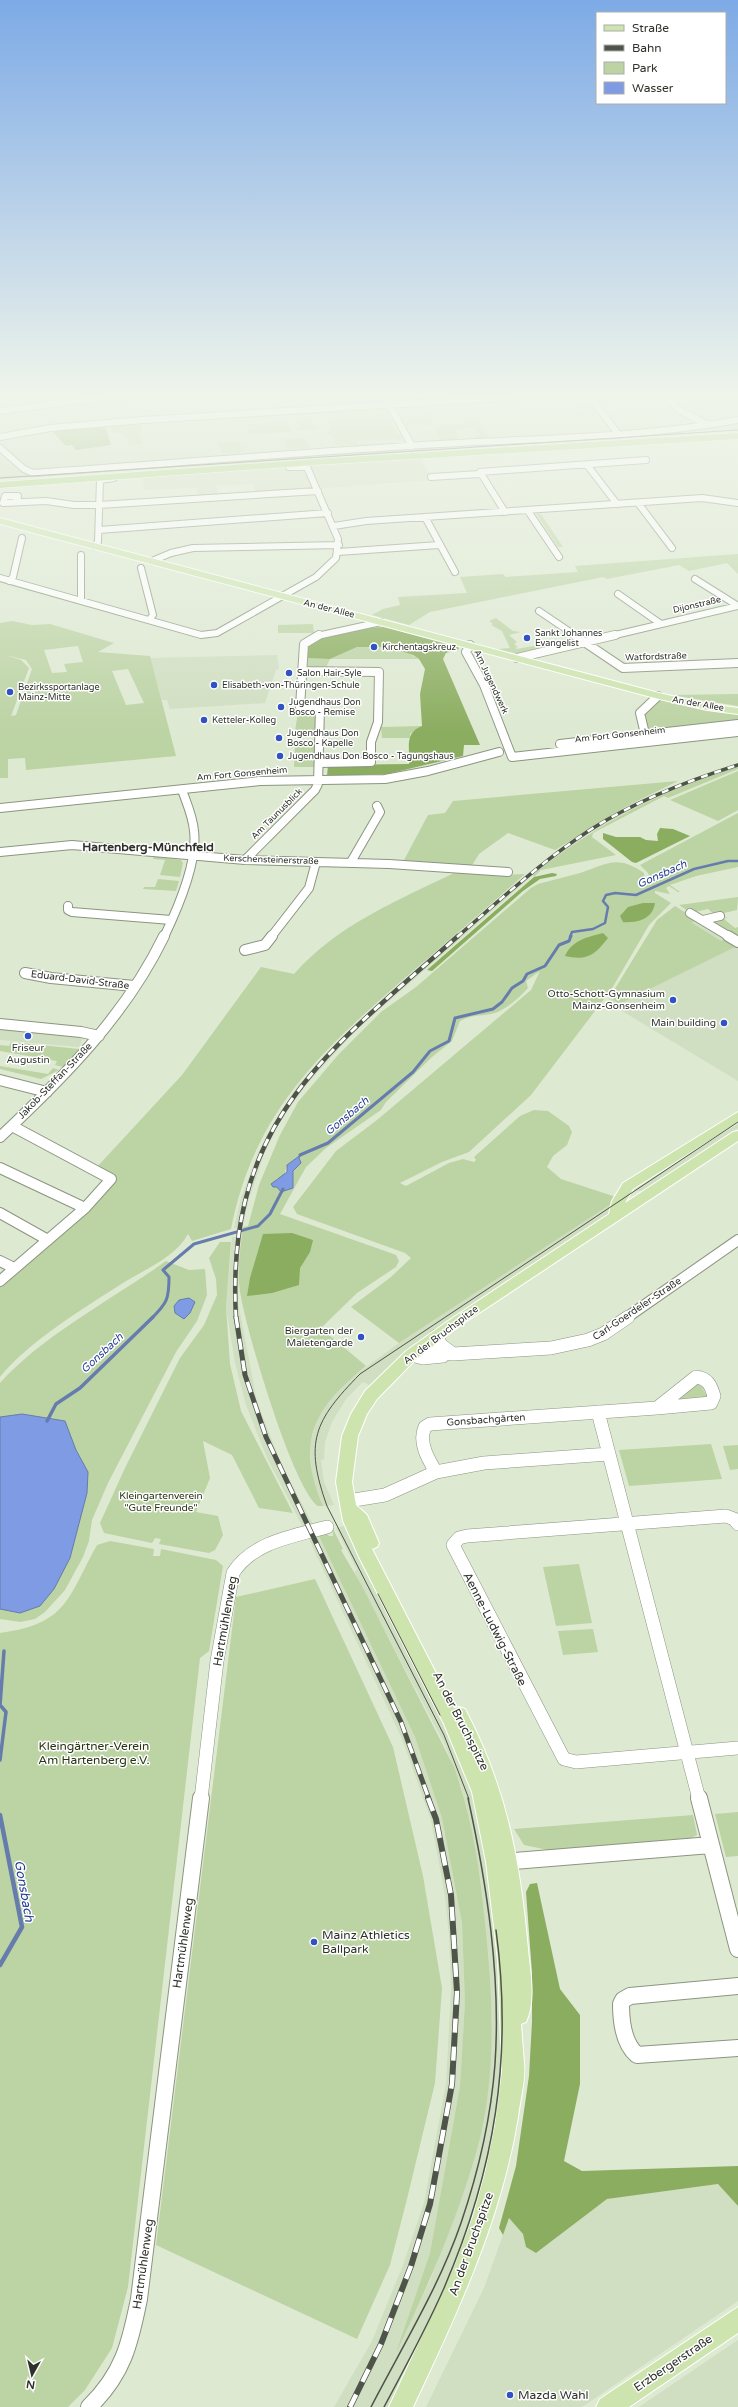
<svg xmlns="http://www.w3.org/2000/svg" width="738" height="2407" font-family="'Varela Round',sans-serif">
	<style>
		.built { fill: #d0dec1 }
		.green { fill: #bcd3a4; fill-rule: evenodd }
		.forest { fill: #8bad5f }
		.water { fill: #7e9be3; stroke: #667cac }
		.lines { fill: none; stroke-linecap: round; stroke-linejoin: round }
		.stream-far3 { stroke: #667cac; stroke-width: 2.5 }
		.stream-far2 { stroke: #667cac; stroke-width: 3 }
		.stream-far1 { stroke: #667cac; stroke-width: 3.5 }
		.stream { stroke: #667cac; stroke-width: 4.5 }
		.minor-far4-casing { stroke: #8b9580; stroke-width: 8 }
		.minor-far3-casing { stroke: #8b9580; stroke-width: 10 }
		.minor-far2-casing { stroke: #8b9580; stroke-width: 12 }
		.minor-far1-casing { stroke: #8b9580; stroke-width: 14 }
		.minor-casing { stroke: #8b9580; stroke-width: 18 }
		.major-casing { stroke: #fff; stroke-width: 2 }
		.highway-casing { stroke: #fff; stroke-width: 1 }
		.minor-far4 { stroke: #fff; stroke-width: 6 }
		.minor-far3 { stroke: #fff; stroke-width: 8 }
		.minor-far2 { stroke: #fff; stroke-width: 10 }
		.minor-far1 { stroke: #fff; stroke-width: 13 }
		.minor { stroke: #fff; stroke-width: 16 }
		.major { fill: #cde4af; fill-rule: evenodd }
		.highway { fill: #abd279; fill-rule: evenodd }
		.tram-far1 { stroke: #4e5449; stroke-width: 1 }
		.tram { stroke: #4e5449; stroke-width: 1.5 }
		.rail-far3-casing { stroke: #4e5449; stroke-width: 3.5 }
		.rail-far2-casing { stroke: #4e5449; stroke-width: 4.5 }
		.rail-far1-casing { stroke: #4e5449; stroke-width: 5 }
		.rail-casing { stroke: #4e5449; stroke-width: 6 }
		.rail-far3 { stroke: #fff; stroke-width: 2.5; stroke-dasharray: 7; stroke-linecap: butt }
		.rail-far2 { stroke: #fff; stroke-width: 3; stroke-dasharray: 8; stroke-linecap: butt }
		.rail-far1 { stroke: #fff; stroke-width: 3.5; stroke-dasharray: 11; stroke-linecap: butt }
		.rail { stroke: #fff; stroke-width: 4.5; stroke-dasharray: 14; stroke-linecap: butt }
		.poi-dot { fill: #3152c2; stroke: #fff; stroke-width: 1.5 }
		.labels { text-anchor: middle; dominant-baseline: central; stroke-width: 3; stroke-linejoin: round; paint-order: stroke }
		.far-street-label { font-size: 9px; fill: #2e322a; stroke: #fff }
		.far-poi-label { font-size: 9px; fill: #2e322a; stroke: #fff; text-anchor: start }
		.street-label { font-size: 10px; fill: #2e322a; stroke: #fff }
		.poi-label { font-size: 10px; fill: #2e322a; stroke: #fff; text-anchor: end }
		.park-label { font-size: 10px; fill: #263413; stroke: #fff }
		.water-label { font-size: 11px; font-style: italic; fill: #253f93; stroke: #fff }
		.far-district-label { font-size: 12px; font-weight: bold; fill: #2e322a; stroke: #fff }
		.near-street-label { font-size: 12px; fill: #2e322a; stroke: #fff }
		.near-park-label { font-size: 12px; fill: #263413; stroke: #fff }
		.near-poi-label { font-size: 12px; fill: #2e322a; stroke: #fff; text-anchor: start }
		.near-water-label { font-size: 13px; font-style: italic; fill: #253f93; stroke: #fff }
	</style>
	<rect width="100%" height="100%" fill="#dee9d2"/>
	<path class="built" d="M0,397h738v33l-48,3 -3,-2 -6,1 2,1 -63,5 -620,41z
		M421,459l12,21 -177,13 -3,-9 -37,2 3,10 -20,1 -3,-9 -52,2 -2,-13z
		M277,655l2,14 -3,1 -11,33 -95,6 -3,-9h-5l-12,-42z
		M738,763v3l-63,23 -87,45 -55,41 -176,154 -52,57 -27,39 -14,29 -15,45 -7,29h-8l7,-30 17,-45 15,-29 26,-40 53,-56 205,-178 70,-44 44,-19z
		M690,916l48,29v136l-131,-79 29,-47z
		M0,1028l84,8 -5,11 -79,-7z
		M738,1120v8l-94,63h-6l-4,-2z
		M614,1202l-3,11 -244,179 -2,-1 4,-6 -6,-3 -17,17 -14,23 -7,20 -1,17 -3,1 3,22 10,23 -11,1 -11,-29 -2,-33 7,-24 9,-15 20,-23 53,-39z
		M232,1237h8l-2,65 19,100 25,64 35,66 98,205 27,81 20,105 3,79 -5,84 -30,167 -32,95 33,-69 47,-133 10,-64 4,-59 -3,-63 -8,-77 -12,-65 -8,-32 -16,-41 -91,-173 3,-2 -21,-42 13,-3 112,223 20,58 26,217 -11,109 -24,94 -24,60 -58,121h-56l38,-66 31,-76 21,-62 22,-119 5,-93 -2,-56 -4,-39 -14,-76 -29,-81 -95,-204 -40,-77 -21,-53 -11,-42 -9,-56z
		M718,2184l20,22v95l-156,106h-156l58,-119 25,-70 14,16 13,19 71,-54z
		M738,2340v67h-99l81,-55z"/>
	<path class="green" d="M123,397l4,5 -43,6 -4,-7z
		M565,397h21l2,3 -3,2 7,3 -4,1 6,1 -4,1h5l2,3 -4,1 2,3h5l-19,1 -3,-4 12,-1 -2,-2h-10l4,-1 -6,-2 -3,-4h9l-2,-3h-14z
		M738,397v12c-17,1 -42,8 -54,-6h7l-4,-4z
		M423,406l11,19 -15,1 -2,-2 -12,2 -1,-3h4l-2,-4h-4l-3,-4 13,2 -3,-10z
		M383,407l14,27h5l3,5 -48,2 1,3 47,-1 2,2 -52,5 -4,-6 -15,1 -5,-11h-3l-1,-3 3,-2 -2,-8 7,-1 -5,-2 -4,-8z
		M310,417l7,12 -20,1 -1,-2h4l-3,-7h-4l-1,-2z
		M139,422l3,10 -4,1 5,11 -14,1 -2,-8h-4l-1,-4h-10l-1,-9z
		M286,422l5,10 -43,3 -2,-5 6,-2 -8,-4z
		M479,422l12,18 -13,1 -4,-5 6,-1 -5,-7 -21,1 5,8 -4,1 3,4 -19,1 -2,-2 4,-1 -6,-11h5l1,-4z
		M304,438l5,10 -22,1 -4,-10z
		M604,438l21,1 -131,5z
		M239,442l5,10 -22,1 -4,-10z
		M433,448l1,2 -434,29v-2z
		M536,514h5l22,33h-5z
		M738,554v20l-11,-11 -38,8 -10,-6 -72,14 -4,-2 -173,35 -21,13 -37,-10 11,-6 17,-4 -2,-8 69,-4 -7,-16 43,-3 3,3 72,-5 -3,-6z
		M496,618l17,13 8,1 -12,3 8,7 -3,2 4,3 -3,1 2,1 36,-7 3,2 -40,10 -18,-5 12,-1 -8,-17 -11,-6 2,-1 -4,-3z
		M12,621l20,4 18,-1 64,19 -16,9 52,4 26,100 -150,14 -1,-12 -17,1v19h-8v-155zM78,646l5,16 -19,2 3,8 -15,1 -8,-23zM5,655l21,5 6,9 -16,46 -5,1 18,-48 -8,-8zM128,669l16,34 -18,2 -14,-34z
		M313,624l1,9h-36v-8z
		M371,645l31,5 17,9h-89l-5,11h-18l-1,-12 24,1 27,-12z
		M738,694v12l-67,-11z
		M658,699l80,15v8l-93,9 -1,-21z
		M298,712h17v19h-20z
		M422,726l-12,8v4h-28l-1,-11z
		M295,742h20l-1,25h-20z
		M738,766v3l-70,29 -4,-2 -71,37 -1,4 24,18 -75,15 -7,7 -1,-2c61,-50 130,-85 205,-109z
		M738,771v39l-20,11 -48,-21z
		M678,781l-51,25 -72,44 -47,-17 -29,21 -8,13 -68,-5 25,-47 17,-2 8,-12z
		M738,813v54l-42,9 -26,9 10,7h-2l-9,-6 -3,2 4,6 -15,-3v2l16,10 -22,22 -38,65 -80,105 -62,57 -27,10 -42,21 6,3 43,-23 14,-4 11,3 2,-2 -2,-3 46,-41 14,-6 14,1 21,15 3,6 -5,13 -14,11 -6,11 14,12 52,17 2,2 -1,4 -215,141 -48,-36 40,-30 20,-19 -6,-5 -108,-39 -4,-7 43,-56 41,-31 154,-130 9,-19 -14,10 2,7c-9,10 -23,23 -37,26 -12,2 -20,1 -31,7l-8,20 -20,16 -46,45 -5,8 -55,38 -20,19 -26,47 105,37 11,4 3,6 -3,6 -39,26 -36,35 45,38c-52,42 -71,75 -43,140h-5c-25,-17 -71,-174 -77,-209 -5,-23 -1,-47 2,-70l5,-1 11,-41 21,-50 18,-33 40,-47 43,-43 35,-25 115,-99 7,-4c14,-4 28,-7 42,-11 27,-9 37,-19 64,0l1,9 7,1 -4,-10 -8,-8zM301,1155l-8,16v17l-14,2 -3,-11 8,-3 3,-11z
		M154,856l27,4 2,3 -3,14 -20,-2 5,-15 -12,-1z
		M458,871l44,4 23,-1c-39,35 -79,69 -119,103 -86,75 -152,135 -175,252l-39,12 -4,-7c-13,24 -43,35 -65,49 -39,25 -94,58 -123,94v-92l85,-73 32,-35 -20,-10 85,-92 79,-108 33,7c44,-50 105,-74 164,-103z
		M158,879l21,2 -3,10 -33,-2 1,-2h11z
		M738,897l-1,13 -22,5 -7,-6 -17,4 -12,-8z
		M675,906l21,13 -4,4 29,18 3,-1 13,6 -118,58 -9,-7 47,-77z
		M729,917l-5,2 11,9 3,-1v11l-22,-13 -2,-5z
		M11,1042l68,7 -16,18 -8,-2 2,-4 -57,-10v-6l9,1z
		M0,1066l48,8 5,-6 6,2 -18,9 -41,-10z
		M220,1242h11l-5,65 4,57 11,47 52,102 -34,-5 -27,-53 -29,-14 7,37 -14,34 22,4 5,19 -8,15 -6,3 -50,-9 2,-5 -6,-1 -3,5 -48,-10 -4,-10 25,-55 55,-110 24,-33 13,-30 -1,-16 -7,-21z
		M166,1261l23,9 16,-1 2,26 -10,26 -21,31 -68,131 -16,37 -3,21 -6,16 -18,33 -20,22 -10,7 -15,3 -20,-3v-236c43,-48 113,-84 166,-122z
		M700,1383l6,12h4l-2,4 -27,4 -6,-5 17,-14z
		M711,1444l11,35 -93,7 -10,-36z
		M738,1445v24l-8,1 -7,-24z
		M332,1527l11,22 -2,1 21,36 92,181c18,50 26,103 31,155 8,73 12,152 -7,224 -20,72 -50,140 -82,207l34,-100 30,-167 5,-84 -3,-79 -20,-105 -27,-81 -98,-205 8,-1 4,5h4z
		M110,1541l44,8 -1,7h7l1,-7 55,11 7,6 -14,85 -9,7 -72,629 -16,61 -27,42 -17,17h-68v-774c68,-9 68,-36 97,-88z
		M579,1564l13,59 -36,3 -13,-59z
		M315,1579l78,168 30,129 19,112 -7,95 -28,116 -17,66 -33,74 -201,-94 80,-648z
		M593,1629l5,23 -35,3 -5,-24z
		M738,1812v44l-12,1 -11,-43z
		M693,1815l4,20 -6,3 -143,12 -24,-5 -10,-16z"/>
	<path class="forest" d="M102,425l5,6 4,14 -35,5 -4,-5 -6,1 -14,-15z
		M384,627l74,20 1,2 -13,4 -3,6 37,86h-16l-1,11 -76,18 -60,2 1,-11 81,-1c1,-17 -5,-31 13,-38l-2,-32 5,-25 -6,-10 -6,-4 -25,-8h-31l-27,12 -24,-1v-12c24,-14 51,-18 78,-19z
		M660,828l13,1 17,7 -54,27 -4,-1 -29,-23v-6l13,4h24l6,3 12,1 -1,-7z
		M552,873l5,1 -1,2 -16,3 -17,12 -91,80 -5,-1 107,-93z
		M643,903h12c-3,17 -18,20 -32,19l-3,-6 8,-9z
		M603,933l5,5c-13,17 -21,23 -43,18 7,-16 23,-19 38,-23z
		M292,1233l21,7 -3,12 -10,16 -1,17 -27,8 -25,3 3,-18 13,-44z
		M537,1883l23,106 20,26v69l-16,77 18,10 156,-5v40l-20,-22 -111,15 -71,54 -10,-6 -3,-13 -14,-16 -6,17 -4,-7 17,-62 13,-90 3,-54v-49l-6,-81 4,-8z"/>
	<path class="water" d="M302,1154l-3,4 2,5 -8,8v17l-12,4 -4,-5h-4l-2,-3 16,-12v-7z
		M189,1298l6,4 -5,11 -6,6 -9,-6 -1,-7 5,-6z
		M22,1414l43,7 11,29 12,22 -1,21 -17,65 -16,31 -14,17 -20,7 -20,-4v-192z"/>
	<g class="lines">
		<path class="stream-far3" d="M570,937l2,-5 21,-3 12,-6 3,-16 -5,-6 3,-6 9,-2 21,2 58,-26 34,-8h10"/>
		<path class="stream-far2" d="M300,1155l28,-12 85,-71 17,-21 19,-10 6,-23 38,-9 9,-7 10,-14 11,-7 4,-7 18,-8 14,-21 10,-4 2,-5
			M152,1318c15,-15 17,-19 17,-41l-6,-7 31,-26 64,-18 12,-12 13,-25"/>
		<path class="stream-far1" d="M47,1421l9,-17 24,-16 73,-71
			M0,1760l6,-48 -6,-7 4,-54"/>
		<path class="stream" d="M0,1815l22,112 -22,38"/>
		<defs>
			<path id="minor-far4" d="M590,397l29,38
				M668,397l11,13 29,15
				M386,399l26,47
				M0,411l104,-14
				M0,437l50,-9 93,-8 371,-23
				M0,448l24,21 9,4c130,-9 260,-20 390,-28 105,-7 211,-6 315,-25
				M587,465l30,39
				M431,477l49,-3
				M17,502l1,-6h-13l-2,7 43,-2 28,4h25l219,-14
				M638,503l34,45
				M528,511l31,46
				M505,512l-25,-40 166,-12
				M425,517l30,55
				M334,526l32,-5 336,-23 36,5
				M99,530l229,-17
				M94,546l4,-4 2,-62 14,-2
				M338,552l101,-7
				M81,555v45
				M152,561l19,-8 22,-5 146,-3
				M141,568l12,47 -4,5
				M0,578l201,57 16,-2 99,-56 20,-19 2,-19 -31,-72h-18
				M695,579l43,27
				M9,581l4,-4 9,-39
				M618,594l43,30
				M539,611l37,25
				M317,636l64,-14
				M611,636l127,-30"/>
			<path id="minor-far3" d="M574,635l49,33 115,-5
				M470,645l-4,7 18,33 28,72 226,-25
				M517,658l98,-23
				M302,671l77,1 -1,50 -7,20v20l-52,1
				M645,734l-5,-21 18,-17
				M560,744l178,-20
				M0,808l260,-27 125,-2 43,-8 71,-19
				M0,852l72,-7 173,15 144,4 119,8
				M245,860l70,-70 3,-6 2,-76 -20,-1 4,-63 15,-9
				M351,862l29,-50 -3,-6
				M68,906v4l4,2 99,8
				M690,913l40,24
				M703,920l17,-4
				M164,937c13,-27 34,-75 30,-106 -1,-14 -7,-27 -12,-41
				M271,937l38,-49 7,-26"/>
			<path id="minor-far2" d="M728,936l10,6
				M245,950l20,-5 7,-9
				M25,973l26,5 83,8
				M0,1024l81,8 18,4
				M0,1080l47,12
				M0,1137c63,-59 126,-122 164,-201
				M0,1168l85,40
				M0,1213l48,27
				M0,1261l14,7
				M0,1281l85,-73 26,-29 -99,-53
				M626,1318l112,-78"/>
			<path id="minor-far1" d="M436,1336l5,9 12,9
				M422,1347l14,6 17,1 98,-6 37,-8 15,-6 25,-17
				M411,1355l12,3 20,-2
				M696,1377c12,1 15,9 18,19l-3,7 -54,5z
				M598,1412l101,387
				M436,1472c-8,-13 -18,-30 -11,-45l5,-3 227,-16
				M348,1501l37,-6 51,-23 48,-9 125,-9
				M738,1524l-4,-5 -8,-3 -259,20 -8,2 -6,7 111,214 12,3 162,-14
				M201,1799l16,-138 16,-88c19,-31 61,-37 94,-46"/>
			<path id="minor" d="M699,1798l39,151
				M502,1862l209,-17
				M738,1986l-108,10 -7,4 -2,4c0,17 3,40 16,51l101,-7
				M89,2407c34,-33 41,-63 50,-108l62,-501"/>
			<path id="major" d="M0,518l659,175 48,11 31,4v6l-31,-4 -52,-12 -655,-174z
				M738,1112v10l-105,67 -8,14 108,-71 5,-1v10l-280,186 -42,32 -39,40 -10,15 -9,22 -6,46 4,23 11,10 12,28 -2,4 -5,2 82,159 5,-1 6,2c42,80 55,152 63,240 2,22 8,52 -2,73l-5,2c1,13 2,26 3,39 2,16 -4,37 -6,54 -17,104 -61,196 -105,290h-24l65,-140 19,-51 12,-43 10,-48 7,-54 -4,-111 -12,-98 -14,-70 -28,-68 -85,-167 -16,-36 -7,-39 6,-46 9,-22 14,-23 41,-40 42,-30 161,-107 3,-13 11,-18z
				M738,2307v26l-109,74h-33l4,-8z"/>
			<path id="highway" d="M738,433v6l-423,26 -315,23v-6l315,-23z"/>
		</defs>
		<use href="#minor-far4" class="minor-far4-casing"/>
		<use href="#minor-far3" class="minor-far3-casing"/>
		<use href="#minor-far2" class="minor-far2-casing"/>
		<use href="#minor-far1" class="minor-far1-casing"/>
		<use href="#minor" class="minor-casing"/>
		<use href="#major" class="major-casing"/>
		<use href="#highway" class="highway-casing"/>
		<use href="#minor-far4" class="minor-far4"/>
		<use href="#minor-far3" class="minor-far3"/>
		<use href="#minor-far2" class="minor-far2"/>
		<use href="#minor-far1" class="minor-far1"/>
		<use href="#minor" class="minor"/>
		<use href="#major" class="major"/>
		<use href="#highway" class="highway"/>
		<path class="tram-far1" d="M0,478l738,-48
			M378,1594l62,121
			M469,1799l-25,-64 -117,-229c-23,-64 -13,-85 33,-132l378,-252"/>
		<path class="tram" d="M371,2407c31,-60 68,-120 90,-184 17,-50 30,-106 34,-159 6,-88 -8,-179 -27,-266
			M384,2407c21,-39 42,-78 60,-119 51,-118 69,-231 52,-358"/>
		<defs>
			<path id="rail-far3" d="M457,937c43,-37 85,-76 133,-107 46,-29 97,-49 148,-65"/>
			<path id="rail-far2" d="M236,1318c-11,-196 90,-265 222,-382"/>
			<path id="rail-far1" d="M236,1317l9,58 21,62 135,285 28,77"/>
			<path id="rail" d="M350,2407l31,-63 30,-78 19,-62 22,-120 5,-92 -6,-97 -15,-76 -8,-21"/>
		</defs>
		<use href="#rail-far3" class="rail-far3-casing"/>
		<use href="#rail-far2" class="rail-far2-casing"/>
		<use href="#rail-far1" class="rail-far1-casing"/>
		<use href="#rail" class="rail-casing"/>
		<use href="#rail-far3" class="rail-far3"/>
		<use href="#rail-far2" class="rail-far2"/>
		<use href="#rail-far1" class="rail-far1"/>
		<use href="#rail" class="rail"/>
	</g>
	<linearGradient id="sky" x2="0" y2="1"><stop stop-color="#7daae6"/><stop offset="0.54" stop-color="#f0f5eb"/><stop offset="1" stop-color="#f0f5eb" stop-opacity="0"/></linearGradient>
	<rect width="738" height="734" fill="url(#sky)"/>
	<g class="poi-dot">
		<circle cx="527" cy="638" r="4"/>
		<circle cx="374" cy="647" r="4"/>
		<circle cx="289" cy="673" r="4"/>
		<circle cx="214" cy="685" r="4"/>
		<circle cx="10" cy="692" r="4"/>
		<circle cx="281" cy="707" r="4"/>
		<circle cx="204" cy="720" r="4"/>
		<circle cx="279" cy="738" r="4"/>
		<circle cx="280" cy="756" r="4"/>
		<circle cx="673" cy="1000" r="4"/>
		<circle cx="724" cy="1023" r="4"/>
		<circle cx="28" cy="1036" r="4"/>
		<circle cx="361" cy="1337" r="4"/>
		<circle cx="314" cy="1942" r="4"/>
		<circle cx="510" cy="2395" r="4"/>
	</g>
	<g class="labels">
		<g class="far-street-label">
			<text transform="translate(697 605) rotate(-13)">Dijonstraße</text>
			<text transform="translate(329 609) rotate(14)">An der Allee</text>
			<text transform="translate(656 657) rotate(-2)">Watfordstraße</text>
			<text transform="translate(491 682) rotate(65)">Am Jugendwerk</text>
			<text transform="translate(698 704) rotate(10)">An der Allee</text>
			<text transform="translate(620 735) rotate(-6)">Am Fort Gonsenheim</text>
			<text transform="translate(242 774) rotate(-5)">Am Fort Gonsenheim</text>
			<text transform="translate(277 814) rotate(-45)">Am Taunusblick</text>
			<text transform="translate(271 860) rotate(2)">Kerschensteinerstraße</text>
		</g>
		<g class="far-poi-label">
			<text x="535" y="633">Sankt Johannes<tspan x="535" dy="10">Evangelist</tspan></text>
			<text x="382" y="647">Kirchentagskreuz</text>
			<text x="297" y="673">Salon Hair-Syle</text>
			<text x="222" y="685">Elisabeth-von-Thüringen-Schule</text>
			<text x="18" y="687">Bezirkssportanlage<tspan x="18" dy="10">Mainz-Mitte</tspan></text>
			<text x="289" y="702">Jugendhaus Don<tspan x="289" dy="10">Bosco - Remise</tspan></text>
			<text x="212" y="720">Ketteler-Kolleg</text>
			<text x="287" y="733">Jugendhaus Don<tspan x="287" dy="10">Bosco - Kapelle</tspan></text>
			<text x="288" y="756">Jugendhaus Don Bosco - Tagungshaus</text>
		</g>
		<g class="street-label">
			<text transform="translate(80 980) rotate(7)">Eduard-David-Straße</text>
			<text transform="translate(55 1081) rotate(-46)">Jakob-Steffan-Straße</text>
			<text transform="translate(637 1309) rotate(-34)">Carl-Goerdeler-Straße</text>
			<text transform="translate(441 1335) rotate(-37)">An der Bruchspitze</text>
			<text transform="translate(486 1420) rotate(-4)">Gonsbachgärten</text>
		</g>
		<g class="poi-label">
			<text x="665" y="994">Otto-Schott-Gymnasium<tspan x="665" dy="12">Mainz-Gonsenheim</tspan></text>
			<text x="716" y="1023">Main building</text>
			<text x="28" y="1048" text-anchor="middle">Friseur<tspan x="28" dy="12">Augustin</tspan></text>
			<text x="353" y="1331">Biergarten der<tspan x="353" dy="12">Maletengarde</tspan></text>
		</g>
		<g class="park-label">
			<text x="161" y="1496">Kleingartenverein<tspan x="161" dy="12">"Gute Freunde"</tspan></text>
		</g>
		<g class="water-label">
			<text transform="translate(662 874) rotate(-24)">Gonsbach</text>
			<text transform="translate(347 1116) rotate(-40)">Gonsbach</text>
			<text transform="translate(102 1353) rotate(-43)">Gonsbach</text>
		</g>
		<g class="far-district-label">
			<text x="148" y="847">Hartenberg-Münchfeld</text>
		</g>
		<g class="near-street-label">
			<text transform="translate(225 1621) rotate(-80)">Hartmühlenweg</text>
			<text transform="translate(495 1629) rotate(63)">Aenne-Ludwig-Straße</text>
			<text transform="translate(461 1721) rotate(63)">An der Bruchspitze</text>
			<text transform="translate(183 1943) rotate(-82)">Hartmühlenweg</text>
			<text transform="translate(471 2244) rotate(-70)">An der Bruchspitze</text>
			<text transform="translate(143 2264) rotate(-82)">Hartmühlenweg</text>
			<text transform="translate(673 2363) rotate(-34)">Erzbergerstraße</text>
		</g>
		<g class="near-park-label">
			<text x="94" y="1746">Kleingärtner-Verein<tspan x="94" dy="14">Am Hartenberg e.V.</tspan></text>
		</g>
		<g class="near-poi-label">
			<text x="322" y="1935">Mainz Athletics<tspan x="322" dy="14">Ballpark</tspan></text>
			<text x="518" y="2395">Mazda Wahl</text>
		</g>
		<g class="near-water-label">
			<text transform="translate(24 1891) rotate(80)">Gonsbach</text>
		</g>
	</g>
	<rect x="596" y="12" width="130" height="92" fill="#ffffff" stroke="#abadaa"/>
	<rect x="604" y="25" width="20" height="6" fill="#cde4af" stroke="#abadaa"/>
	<text x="632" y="32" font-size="12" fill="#2e322a">Straße</text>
	<rect x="604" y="45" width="20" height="6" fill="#4e5449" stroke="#abadaa"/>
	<text x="632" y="52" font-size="12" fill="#2e322a">Bahn</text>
	<rect x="604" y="62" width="20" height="12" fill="#bcd3a4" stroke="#abadaa"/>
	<text x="632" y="72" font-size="12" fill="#2e322a">Park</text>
	<rect x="604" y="82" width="20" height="12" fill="#7e9be3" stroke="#abadaa"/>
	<text x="632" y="92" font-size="12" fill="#2e322a">Wasser</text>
	<g transform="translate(32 2375) rotate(188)" stroke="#ffffff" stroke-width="3" paint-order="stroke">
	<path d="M0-3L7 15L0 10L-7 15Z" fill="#2e322a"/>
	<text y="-6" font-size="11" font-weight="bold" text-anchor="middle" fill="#2e322a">N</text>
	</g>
</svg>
